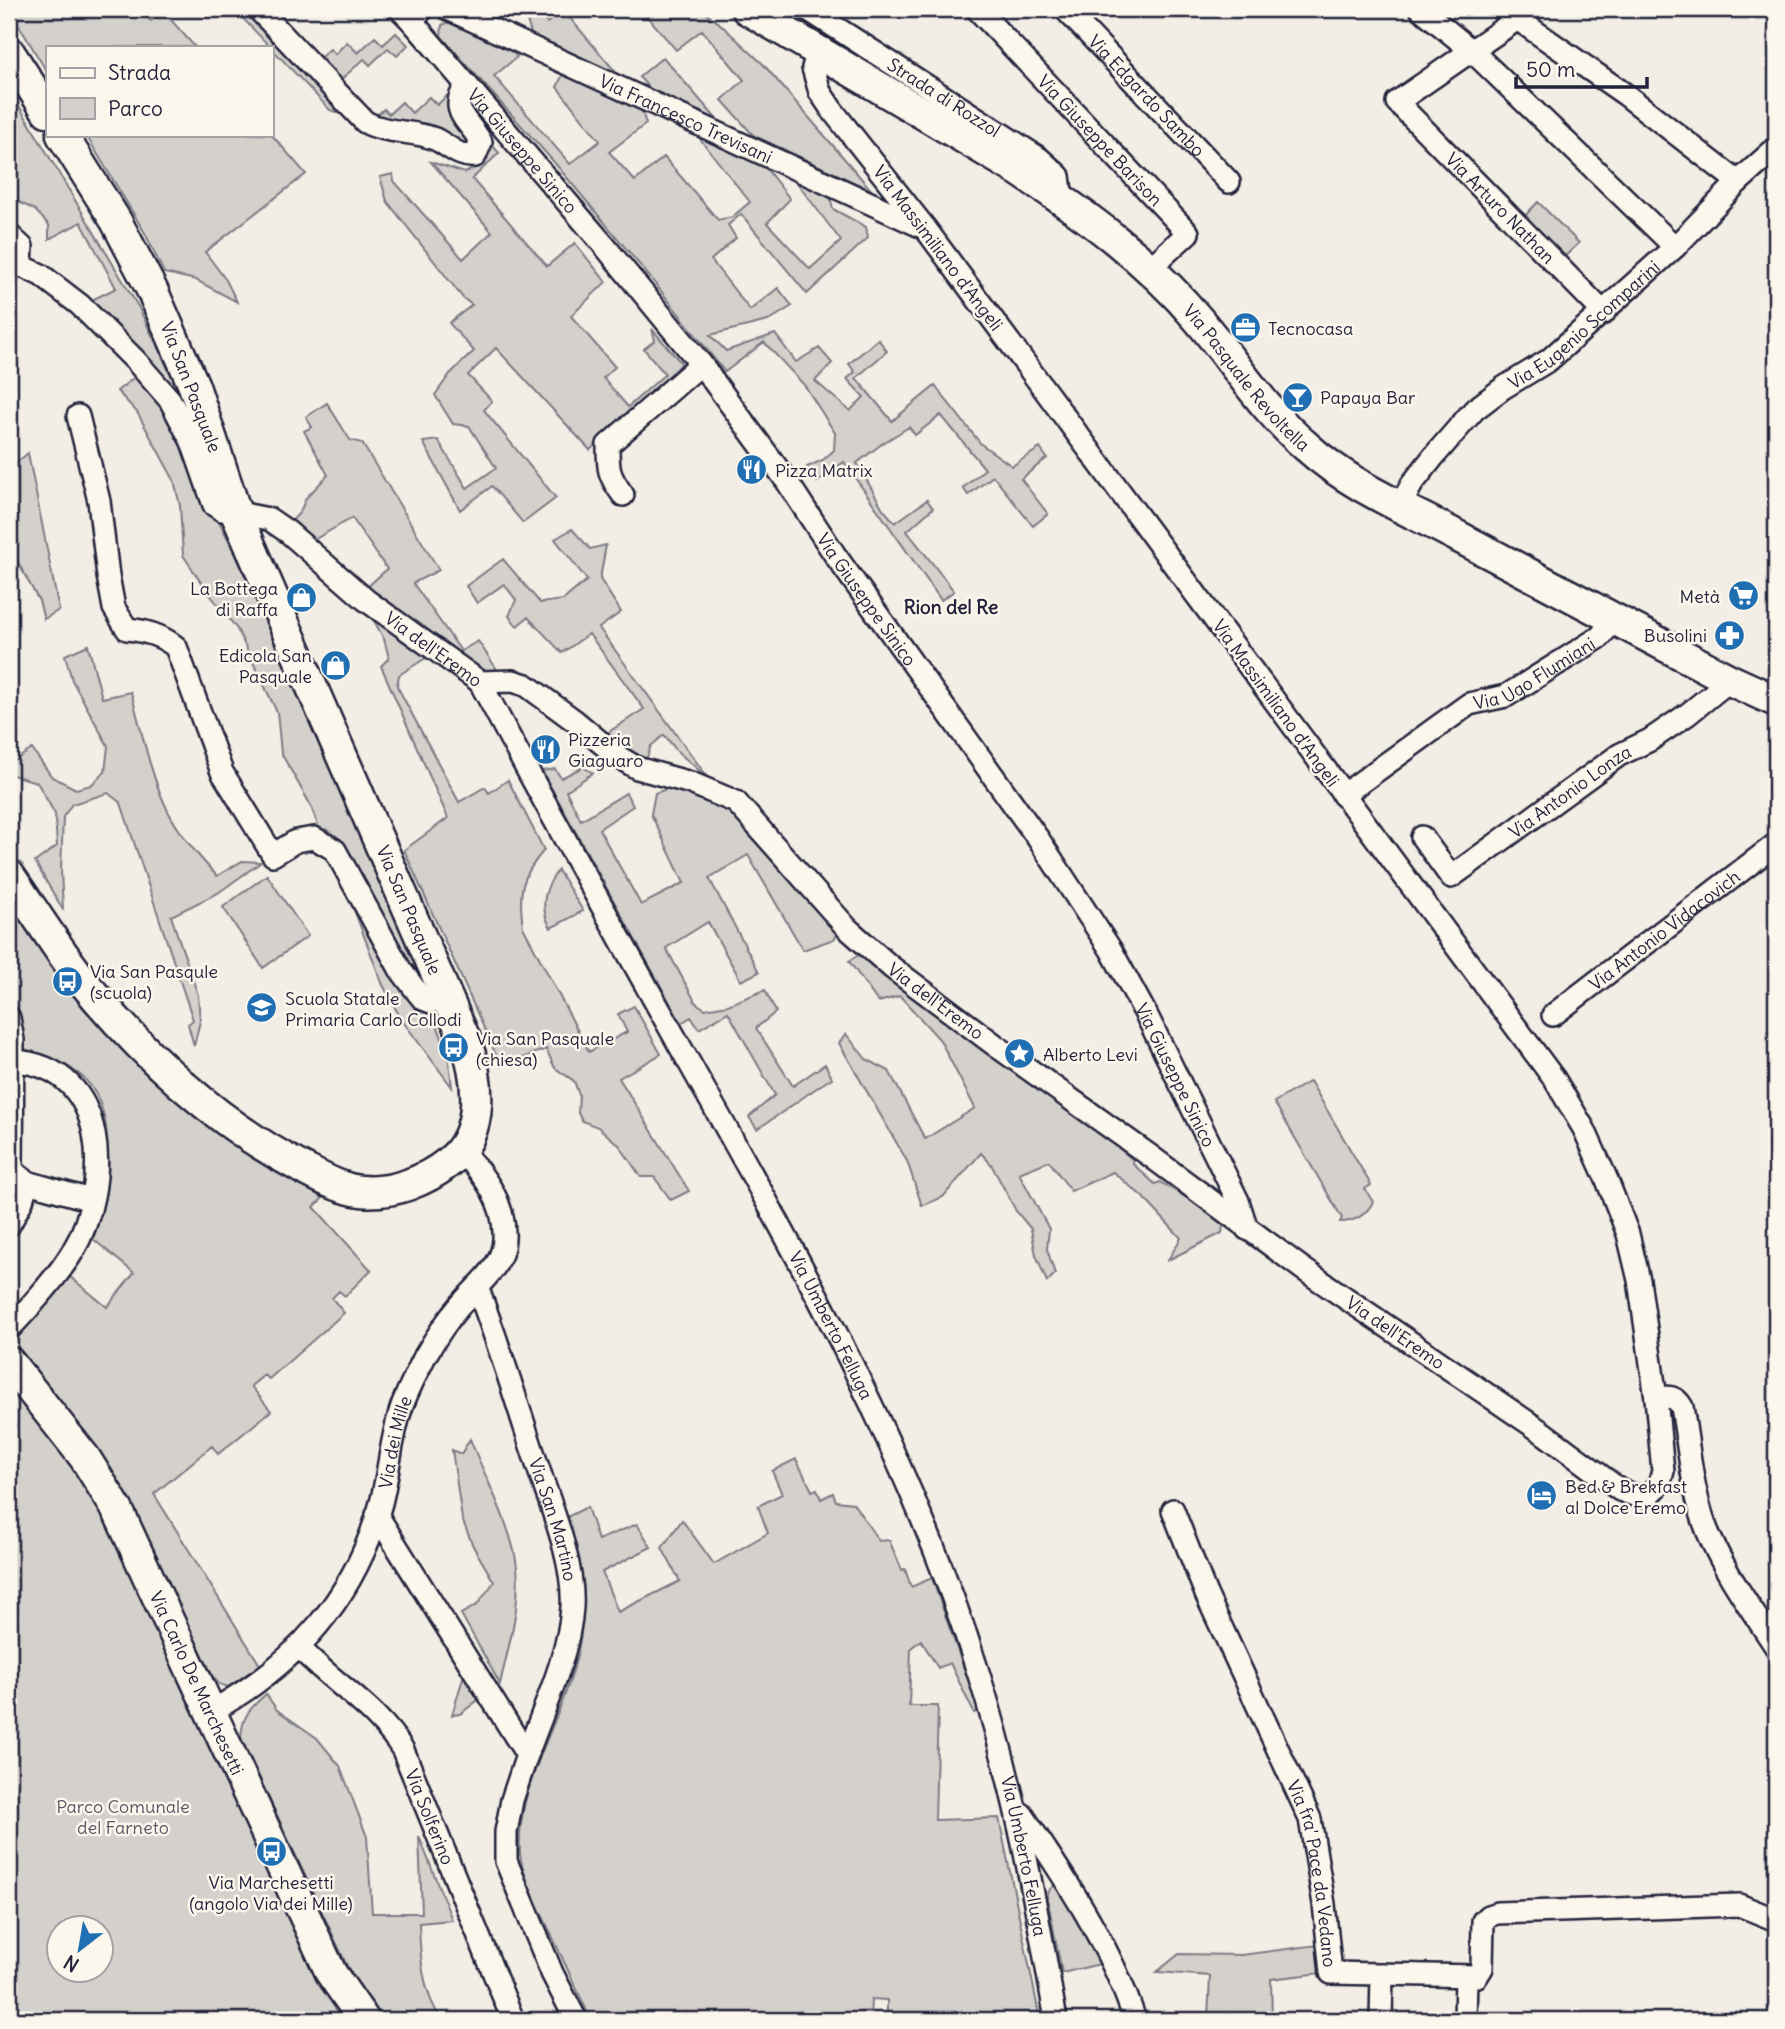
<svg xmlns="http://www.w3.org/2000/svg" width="1785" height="2029" font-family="Delius,sans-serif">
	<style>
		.green { fill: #d4d1cc; stroke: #7b7a84; stroke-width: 2; fill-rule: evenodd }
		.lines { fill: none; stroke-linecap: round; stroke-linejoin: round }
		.street-casing { stroke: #22223b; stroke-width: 26 }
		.secondary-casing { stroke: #22223b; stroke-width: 35 }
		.street { stroke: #fbf7ec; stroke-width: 21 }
		.secondary { stroke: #fbf7ec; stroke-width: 30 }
		.labels { text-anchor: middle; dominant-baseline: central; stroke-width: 5; stroke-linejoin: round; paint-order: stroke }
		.street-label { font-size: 18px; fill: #22223b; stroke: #fbf7ec }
		.poi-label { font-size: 18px; fill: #22223b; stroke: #fbf7ec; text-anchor: start }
		.park-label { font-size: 18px; fill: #575766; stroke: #fbf7ec }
		.neighbourhood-label { font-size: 19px; font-weight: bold; fill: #22223b; stroke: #fbf7ec }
	</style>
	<rect width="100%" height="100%" fill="#f2eee5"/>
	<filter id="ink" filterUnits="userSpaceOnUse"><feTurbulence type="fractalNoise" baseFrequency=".0143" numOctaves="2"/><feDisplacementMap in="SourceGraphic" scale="14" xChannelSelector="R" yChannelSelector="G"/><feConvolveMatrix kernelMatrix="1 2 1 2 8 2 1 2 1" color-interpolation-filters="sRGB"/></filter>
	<g filter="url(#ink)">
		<path class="green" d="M9,9h127l15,12 13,-9 31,35h-148v25z
			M234,9h14l99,107 -17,-6z
			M520,9h16l11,14 17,-12 56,66 -88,-40 -6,-20z
			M641,9h59l19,14 44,41 109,127 -119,-56 -31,-35 22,-20 -42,-50 -26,20z
			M454,20l52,25 11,12 -23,19 76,88 30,-23 -43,-54 6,-13 78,34 5,16 -37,28 26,29 29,-24 54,63 14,-3 18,-15 -54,-68 68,32 26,33 -23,24 43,46 31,-28 -46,-61 35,16 3,13 33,18 2,11 -61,56 -66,-80 -13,11 8,13 -25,22 39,50 28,-22 14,18 -24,15 -58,14 16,16 49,-17 21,28 23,-14 13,15 -17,18 35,30 14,-14 -17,-18 8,-7 -6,-8 29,-25 9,12 -31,27 36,43 43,-35 46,58 31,22 28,-18 7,10 -26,21 27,35 -15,12 -40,-50 -25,19 -5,-7 22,-19 -44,-54 -26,20 -6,-8 -26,16 -26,20 26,46 12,14 32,-23 6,8 -26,23 47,60 -13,9 -97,-138 -27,20 -10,-15 16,-7 11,-10 1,-17 -30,-47 -41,-44 -39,30 -81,-102 -91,-109 -112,-125 1,-11z
			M396,33l12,12 -11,11 -9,-8 -18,17 -6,-6 -27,24 -21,-22 14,-12 5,5 12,-12 11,11 17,-16 8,8z
			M663,57l56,65 -65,-29 -15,-16z
			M9,89l130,219 44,92 -93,-99 26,-13 -35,-66 -32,17v-14l-14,-15 -26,-13v-14l6,-4 -6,-9z
			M451,92v24l13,17 2,11 -26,-13 -66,-13 10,-9 5,5 13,-12 10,11 17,-16 8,8z
			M466,114l33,39 -27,26 75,87 28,-23 31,39 -35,34 44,51 -12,11 25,29 37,-33 -21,-25 11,-9 -3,-11 30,35 -92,86 -94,-102 -28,27 24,26 -8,9 72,88 -33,25 -31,-37 -32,24 -37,-68 15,-2 29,48 29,-20 -27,-42 -16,-2 -18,-29 15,-21 24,-23 -25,-28 23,-18 -9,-7 -76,-97 -7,-24 13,-3 1,7 69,78 29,-27 -61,-70 34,11 15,-8 10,-16z
			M271,134l35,40 -101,78 21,28 11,22 -41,-22 -32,-7 -19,-40 -59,-98z
			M1538,202l41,41 -20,19 -39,-41z
			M136,376l37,45 35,87 13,17 15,30 188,429 -6,-3 -79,-143 -13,-9 -6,2 -10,-27 -29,-51 -4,-41 -40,-83 -33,-42 -21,-32 -3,-49 -6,-26 -37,-68 -20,-21z
			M327,403l23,37 12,3 77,127 -26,13 48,68 17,-10 22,33 -21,-2 -114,-83 22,-20 -35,-51 -42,24 -21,-18 11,-12 6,-14 22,-23 -24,-44 8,-4 -6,-10z
			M28,453l31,157 -15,9 -5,-18 -30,-55v-77z
			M572,529l18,20 16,-4 -6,34 21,33 -22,16 109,150 -30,-26 -14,-17 -13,11 -6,17 -41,-28 40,-26 -55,-75 -27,19 -34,-36 -11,9 -8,-10 7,-16 -12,-16 -27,19 -11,-17 37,-27 37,44 23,-3 24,-20 -32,-41z
			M368,610l61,46 -30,19 -2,11 62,116 26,-15 4,6 19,-13 36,70c-23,27 -26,41 -21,77l66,125 38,-20 -9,-18 16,-8 27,48 -42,24 70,113 -18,9 -17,-23h-13l-22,-32 -21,-18 -16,-6 -4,-8 1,-18 -5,-14 -19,-13 -9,-19 -45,17 -97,-216 44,-32 -67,-152 8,-8 -5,-19z
			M88,645l14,53 29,-6c11,40 19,82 37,119 12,24 31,46 49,65l25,-15 19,1 -43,31 -47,23 27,79 2,26 -6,25 -6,-22 5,-4 -72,-217 -13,-10 -36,11 -9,13 -2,53 2,40 -28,-48 22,-16 -2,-32 -18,-32 -28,-8v-10l23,-15 20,28 24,12 15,-4 14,-13 3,-26 -36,-66 -7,-25z
			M583,767l10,6 -27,18 15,29 45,-27 7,13 -34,23 42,76 43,-22 -33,-69 4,-21 18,-6 49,14 113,122 3,11 -4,5 -31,11 -55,-95 -39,23 50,94 -18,9 -33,-59 -42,26 30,55 9,6 23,-4 37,-15 11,22 -20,16 37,58 32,-22 7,14c-26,16 -49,35 -75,51l-8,-12 26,-22 -47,-83 -29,17 -8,-12 -10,6 -139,-252 13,-2 6,9z
			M558,870l25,41 -32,17c-12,-20 -7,-40 7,-58z
			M267,875l41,61 -45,32 -40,-61z
			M348,894l83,115 17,45 4,33 -51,-68 -19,-36z
			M9,903c24,35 47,72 74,104 66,79 152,140 240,191l-9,9 57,63 -26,26 -6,-5 -7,7 12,15 -75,66 -5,-4 -13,11 20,25 -53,43 -6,-8 -58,48 106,171 -32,22 -9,-3 -6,-7 -88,-183 -40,-61 -72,-85v-5l56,-67 38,31 27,-34 -41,-34c15,-44 29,-132 -14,-165 -17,-13 -35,-20 -55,-25l-2,-26 -13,-27z
			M862,953l242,182 29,25v4l22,20 5,-2 35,21 28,22 -1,8 -54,27 13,-22 -38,-41 -30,-25 -42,19 -22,-30 -30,12 30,56 -2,20 8,25 -8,8 -11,-27 -5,-26 -15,-18 -25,-47 -10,-11 -38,44 -21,9 -15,-45 -68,-118 7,-9 20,25 23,12 36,68 50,-31 -35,-68 -40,-44 -22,6 -29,-41z
			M1310,1081l61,104 -6,4 8,13c-7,13 -18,20 -33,20l2,-4 -68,-116z
			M9,1381l72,90 33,52 238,497h-343zM60,1927h42v42h-42z
			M470,1439c15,38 36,76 45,116 9,42 -6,89 -15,129l-39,-70 16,-9 17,-23 -21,-36 -11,-27 -10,-69 9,4z
			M796,1459l16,32 5,-2 4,10 12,-6 3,8 17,2 26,38 10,-1 13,30 3,-1 6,18 21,-9 47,133 -5,2 -24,-50 -12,5 -17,-28 -10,8 -2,58h29l-3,114 64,-2 40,196 -4,6h-148v-20l-16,-1 -1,21h-279c-15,-32 -30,-65 -45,-97 -9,-21 -24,-46 -26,-70 -5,-75 53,-146 61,-220 4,-42 -5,-76 -14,-116l20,-10 11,33 39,-16 14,23 -49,25 16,40 62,-31 -18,-33 20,-28 32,44 54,-31 -10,-27 24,-12 -10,-23z
			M465,1671l17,26 -22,17 -8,1z
			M266,1694l11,16 40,28 23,28 27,71 5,76h50l-3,-77 33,84 -33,3c1,32 3,70 23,97h-58l-28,-35 -115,-247c1,-22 9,-30 25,-44z
			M1055,1885h5l44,78 -42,10 -15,-77 3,-7z
			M1318,1945l4,28 -51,6 1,41h-64l2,-44 -53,-4 22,-18 62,1z"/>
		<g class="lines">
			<defs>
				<g id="street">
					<path d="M258,9l107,113c22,12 49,8 70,17 13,6 24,19 40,17l6,-14c-12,-22 -34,-31 -14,-57"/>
					<path d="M400,9l11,11 12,-11"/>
					<path id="s1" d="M448,9l472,217"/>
					<path id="s2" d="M807,9l232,149 20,18 3,23"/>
					<path id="s3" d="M977,9l211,224 -38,35"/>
					<path id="s4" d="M1065,9l164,173"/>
					<path d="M1421,9l51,42 203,196"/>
					<path d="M1503,9l123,86 112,87"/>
					<path id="s5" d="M1532,9l-135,93 207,211"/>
					<path id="s6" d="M411,20l192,224 98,120 85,116 49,75 204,285 72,110 36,66 91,185 9,28"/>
					<path d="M9,235l13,12 -1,17"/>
					<path id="s7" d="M9,260l32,15 39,30 56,56 34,39 22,42 22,63 8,5 47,9 19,13 78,68 114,82 33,-1 13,4 49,36 42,35 20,12 54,15 45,19 111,126 44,39 104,78 154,110 154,114 239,163 78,58 20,7 10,-3 9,-9 4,-14 -7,-73 -17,-118 -11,-46 -21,-54 -23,-51 -29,-49 -630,-852 -93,-118 -12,-18 -7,-24 5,-17"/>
					<path d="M78,416l21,85 9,75 6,32 13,21c19,2 34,6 49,18l46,125 51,83 23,-14 18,-3 21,12 65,119 18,24 5,6 8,3 16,-5"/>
					<path d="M623,495c-15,-20 -15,-26 -15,-50l93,-81"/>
					<path id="s8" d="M1400,506l12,-22 22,-28 40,-46 29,-22 46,-28 126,-113 63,-65 38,-34"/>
					<path id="s9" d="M480,682c67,126 136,250 206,375 112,198 225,400 293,618 36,113 57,229 77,345"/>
					<path id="s10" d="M1343,795l126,-91 37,-8 94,-59 14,-18"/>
					<path id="s11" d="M1422,837l29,40 168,-122 31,-15 38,-26 42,-34"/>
					<path id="s12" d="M1553,1015l223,-171"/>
					<path d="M9,1018l4,22 -1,129"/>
					<path d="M9,1168l18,14 -5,19 -13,24"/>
					<path d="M27,1182l64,18"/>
					<path id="s13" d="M477,1287c22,56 39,114 58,171 14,44 40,104 37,149 -3,49 -29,102 -45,148"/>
					<path d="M9,1329c21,-22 48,-51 64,-78 38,-65 38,-185 -60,-190"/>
					<path d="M1656,1398c13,-1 19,-3 26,9 7,40 10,85 25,123 17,42 45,80 69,117"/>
					<path id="s14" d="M1173,1510l33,84 104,225 14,85 7,69 146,3 5,-8 1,-47 5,-5 9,-3 242,-8 37,15"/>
					<path d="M377,1515l150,240 -15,45 -6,32v29l46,112 24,47"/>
					<path id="s15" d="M299,1647c33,36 78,60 104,103l110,270"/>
					<path id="s16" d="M212,1711c84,-47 143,-113 169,-208 8,-31 10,-64 20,-94 6,-18 16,-36 24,-53 10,-17 20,-33 33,-48 17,-22 45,-39 46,-69 2,-36 -20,-64 -43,-89"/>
					<path d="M1022,1814c43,64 89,132 113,206"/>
					<path d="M1381,2020l1,-46"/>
					<path d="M1465,2020l1,-44"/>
				</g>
				<g id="secondary">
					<path id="s17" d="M747,9l271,161c65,43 128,88 179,148 37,43 66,92 110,129 43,39 100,62 150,89 91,48 182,96 273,144l46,21"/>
					<path d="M9,52l38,59"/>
					<path d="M9,875c28,40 55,85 86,121 58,68 127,130 207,172 18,9 38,21 59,23 32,3 64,-10 88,-29 37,-29 30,-84 16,-123l-229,-526 -42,-127 -41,-94 -37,-71 -54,-86"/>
					<path id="s18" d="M9,1362l76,96 33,53 213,462 33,47"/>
				</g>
			</defs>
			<use href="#street" class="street-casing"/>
			<use href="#secondary" class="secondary-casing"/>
			<use href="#street" class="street"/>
			<use href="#secondary" class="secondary"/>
		</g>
	</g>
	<defs>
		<symbol id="office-disc" viewBox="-11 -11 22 22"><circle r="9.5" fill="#1f6fb2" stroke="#fbf7ec"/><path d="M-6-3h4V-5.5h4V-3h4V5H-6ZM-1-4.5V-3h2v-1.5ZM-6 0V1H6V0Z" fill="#fff"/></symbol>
		<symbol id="bar-disc" viewBox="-11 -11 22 22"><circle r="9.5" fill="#1f6fb2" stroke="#fbf7ec"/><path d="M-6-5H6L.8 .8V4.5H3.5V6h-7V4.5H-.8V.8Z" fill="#fff"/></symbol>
		<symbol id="restaurant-disc" viewBox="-11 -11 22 22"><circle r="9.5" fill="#1f6fb2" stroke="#fbf7ec"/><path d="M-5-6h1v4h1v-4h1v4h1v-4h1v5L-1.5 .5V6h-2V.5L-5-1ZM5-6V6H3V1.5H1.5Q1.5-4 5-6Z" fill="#fff"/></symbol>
		<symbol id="supermarket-disc" viewBox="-11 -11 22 22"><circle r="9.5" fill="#1f6fb2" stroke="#fbf7ec"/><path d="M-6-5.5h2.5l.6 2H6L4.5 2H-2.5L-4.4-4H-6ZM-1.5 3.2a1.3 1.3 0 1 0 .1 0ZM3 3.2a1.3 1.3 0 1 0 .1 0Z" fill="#fff"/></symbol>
		<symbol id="shop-disc" viewBox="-11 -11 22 22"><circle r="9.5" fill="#1f6fb2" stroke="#fbf7ec"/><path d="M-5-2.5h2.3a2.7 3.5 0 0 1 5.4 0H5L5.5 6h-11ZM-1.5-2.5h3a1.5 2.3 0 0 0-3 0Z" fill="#fff"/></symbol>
		<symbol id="pharmacy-disc" viewBox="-11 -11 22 22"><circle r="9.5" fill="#1f6fb2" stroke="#fbf7ec"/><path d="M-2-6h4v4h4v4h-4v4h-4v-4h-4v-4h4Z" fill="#fff"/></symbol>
		<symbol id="bus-disc" viewBox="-11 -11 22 22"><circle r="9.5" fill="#1f6fb2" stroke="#fbf7ec"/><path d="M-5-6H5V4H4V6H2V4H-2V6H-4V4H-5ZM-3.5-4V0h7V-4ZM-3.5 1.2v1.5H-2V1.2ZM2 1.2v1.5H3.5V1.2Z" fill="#fff"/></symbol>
		<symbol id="school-disc" viewBox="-11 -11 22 22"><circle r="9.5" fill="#1f6fb2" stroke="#fbf7ec"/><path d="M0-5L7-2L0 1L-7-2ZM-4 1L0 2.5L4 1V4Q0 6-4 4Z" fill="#fff"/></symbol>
		<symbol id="sight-disc" viewBox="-11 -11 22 22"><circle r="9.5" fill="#1f6fb2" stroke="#fbf7ec"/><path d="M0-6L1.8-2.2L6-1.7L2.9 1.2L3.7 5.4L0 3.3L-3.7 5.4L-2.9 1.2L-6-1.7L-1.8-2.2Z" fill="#fff"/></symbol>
		<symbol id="hotel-disc" viewBox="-11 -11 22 22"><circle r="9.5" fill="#1f6fb2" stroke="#fbf7ec"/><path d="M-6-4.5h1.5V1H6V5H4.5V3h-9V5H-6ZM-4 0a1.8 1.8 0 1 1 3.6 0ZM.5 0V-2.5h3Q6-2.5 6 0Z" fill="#fff"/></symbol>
	</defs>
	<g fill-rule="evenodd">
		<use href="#office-disc" x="1228" y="310" width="35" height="35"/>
		<use href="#bar-disc" x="1280" y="380" width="35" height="35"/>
		<use href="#restaurant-disc" x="734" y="452" width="35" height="35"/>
		<use href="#supermarket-disc" x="1726" y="578" width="35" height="35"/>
		<use href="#shop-disc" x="284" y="580" width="35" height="35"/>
		<use href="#pharmacy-disc" x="1712" y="618" width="35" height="35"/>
		<use href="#shop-disc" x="318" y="648" width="35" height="35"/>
		<use href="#restaurant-disc" x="528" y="732" width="35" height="35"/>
		<use href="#bus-disc" x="50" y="964" width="35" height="35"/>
		<use href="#school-disc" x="244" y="990" width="35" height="35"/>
		<use href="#bus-disc" x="436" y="1030" width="35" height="35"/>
		<use href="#sight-disc" x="1002" y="1036" width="35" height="35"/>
		<use href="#hotel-disc" x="1524" y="1478" width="35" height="35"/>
		<use href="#bus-disc" x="254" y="1834" width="35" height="35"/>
	</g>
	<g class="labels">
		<g class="street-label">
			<text stroke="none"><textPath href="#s4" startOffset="119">Via Edgardo Sambo</textPath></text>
			<text stroke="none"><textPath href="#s2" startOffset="163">Strada di Rozzol</textPath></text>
			<text stroke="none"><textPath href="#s1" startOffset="262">Via Francesco Trevisani</textPath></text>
			<text stroke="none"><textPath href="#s3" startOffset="180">Via Giuseppe Barison</textPath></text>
			<text stroke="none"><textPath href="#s6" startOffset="172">Via Giuseppe Sinico</textPath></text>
			<text stroke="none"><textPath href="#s5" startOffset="312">Via Arturo Nathan</textPath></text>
			<text transform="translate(938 248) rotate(53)">Via Massimiliano d'Angeli</text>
			<text stroke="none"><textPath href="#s8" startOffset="261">Via Eugenio Scomparini</textPath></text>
			<text stroke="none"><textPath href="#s17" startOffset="626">Via Pasquale Revoltella</textPath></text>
			<text transform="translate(191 387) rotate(69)">Via San Pasquale</text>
			<text stroke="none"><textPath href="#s6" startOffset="738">Via Giuseppe Sinico</textPath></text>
			<text stroke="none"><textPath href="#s7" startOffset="597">Via dell'Eremo</textPath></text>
			<text stroke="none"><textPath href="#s10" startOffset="228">Via Ugo Flumiani</textPath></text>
			<text transform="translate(1276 703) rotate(54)">Via Massimiliano d'Angeli</text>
			<text stroke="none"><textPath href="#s11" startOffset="196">Via Antonio Lonza</textPath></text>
			<text transform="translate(409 910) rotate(67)">Via San Pasquale</text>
			<text stroke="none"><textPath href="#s12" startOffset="140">Via Antonio Vidacovich</textPath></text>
			<text stroke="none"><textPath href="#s7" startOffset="1227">Via dell'Eremo</textPath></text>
			<text stroke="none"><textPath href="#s6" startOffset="1306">Via Giuseppe Sinico</textPath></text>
			<text stroke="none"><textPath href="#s9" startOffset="733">Via Umberto Felluga</textPath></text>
			<text stroke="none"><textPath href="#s7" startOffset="1794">Via dell'Eremo</textPath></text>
			<text stroke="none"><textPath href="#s16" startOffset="338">Via dei Mille</textPath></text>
			<text stroke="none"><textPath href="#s13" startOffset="245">Via San Martino</textPath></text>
			<text stroke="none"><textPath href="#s18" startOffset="374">Via Carlo De Marchesetti</textPath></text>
			<text stroke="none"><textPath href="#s15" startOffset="219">Via Solferino</textPath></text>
			<text stroke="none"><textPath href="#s9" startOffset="1300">Via Umberto Felluga</textPath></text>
			<text stroke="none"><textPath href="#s14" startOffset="392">Via fra' Pace da Vedano</textPath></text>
		</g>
		<g class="poi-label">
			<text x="1268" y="328">Tecnocasa</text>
			<text x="1320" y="397">Papaya Bar</text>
			<text x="775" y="470">Pizza Matrix</text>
			<text x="278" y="588" text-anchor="end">La Bottega<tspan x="278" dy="21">di Raffa</tspan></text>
			<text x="1720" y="596" text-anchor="end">Metà</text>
			<text x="1707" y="635" text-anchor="end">Busolini</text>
			<text x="312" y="655" text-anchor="end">Edicola San<tspan x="312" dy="21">Pasquale</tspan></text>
			<text x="568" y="739">Pizzeria<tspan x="568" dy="21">Giaguaro</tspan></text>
			<text x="90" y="971">Via San Pasqule<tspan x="90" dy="21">(scuola)</tspan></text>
			<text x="285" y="998">Scuola Statale<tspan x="285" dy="21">Primaria Carlo Collodi</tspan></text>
			<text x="476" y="1038">Via San Pasquale<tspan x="476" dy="21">(chiesa)</tspan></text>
			<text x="1043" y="1054">Alberto Levi</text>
			<text x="1565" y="1486">Bed &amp; Brekfast<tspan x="1565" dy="21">al Dolce Eremo</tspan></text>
			<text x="271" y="1882" text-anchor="middle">Via Marchesetti<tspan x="271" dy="21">(angolo Via dei Mille)</tspan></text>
		</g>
		<g class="park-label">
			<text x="123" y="1806">Parco Comunale<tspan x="123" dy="21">del Farneto</tspan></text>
		</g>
		<g class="neighbourhood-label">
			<text x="951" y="607">Rion del Re</text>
		</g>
	</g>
	<rect width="1785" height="2029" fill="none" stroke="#fbf7ec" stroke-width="35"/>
	<rect x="18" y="18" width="1750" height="1994" fill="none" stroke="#22223b" stroke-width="2.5" filter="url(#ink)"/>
	<rect x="46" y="46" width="228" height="91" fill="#fbf7ec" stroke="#a4a2a5" stroke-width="2"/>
	<rect x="60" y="68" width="35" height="10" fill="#fbf7ec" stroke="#a4a2a5" stroke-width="2"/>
	<text x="108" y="80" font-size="21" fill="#22223b">Strada</text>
	<rect x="60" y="98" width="35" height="21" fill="#d4d1cc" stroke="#a4a2a5" stroke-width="2"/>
	<text x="108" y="116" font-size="21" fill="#22223b">Parco</text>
	<g transform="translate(80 1949) rotate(211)"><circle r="33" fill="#fbf7ec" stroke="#a4a2a5" stroke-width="2"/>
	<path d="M0-5L12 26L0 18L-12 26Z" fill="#1f6fb2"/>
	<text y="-10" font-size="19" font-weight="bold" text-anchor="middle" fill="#22223b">N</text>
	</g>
	<path d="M1516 77v10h131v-10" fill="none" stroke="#22223b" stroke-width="3.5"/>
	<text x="1526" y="77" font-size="21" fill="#22223b" stroke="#fbf7ec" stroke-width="5" paint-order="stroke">50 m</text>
</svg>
